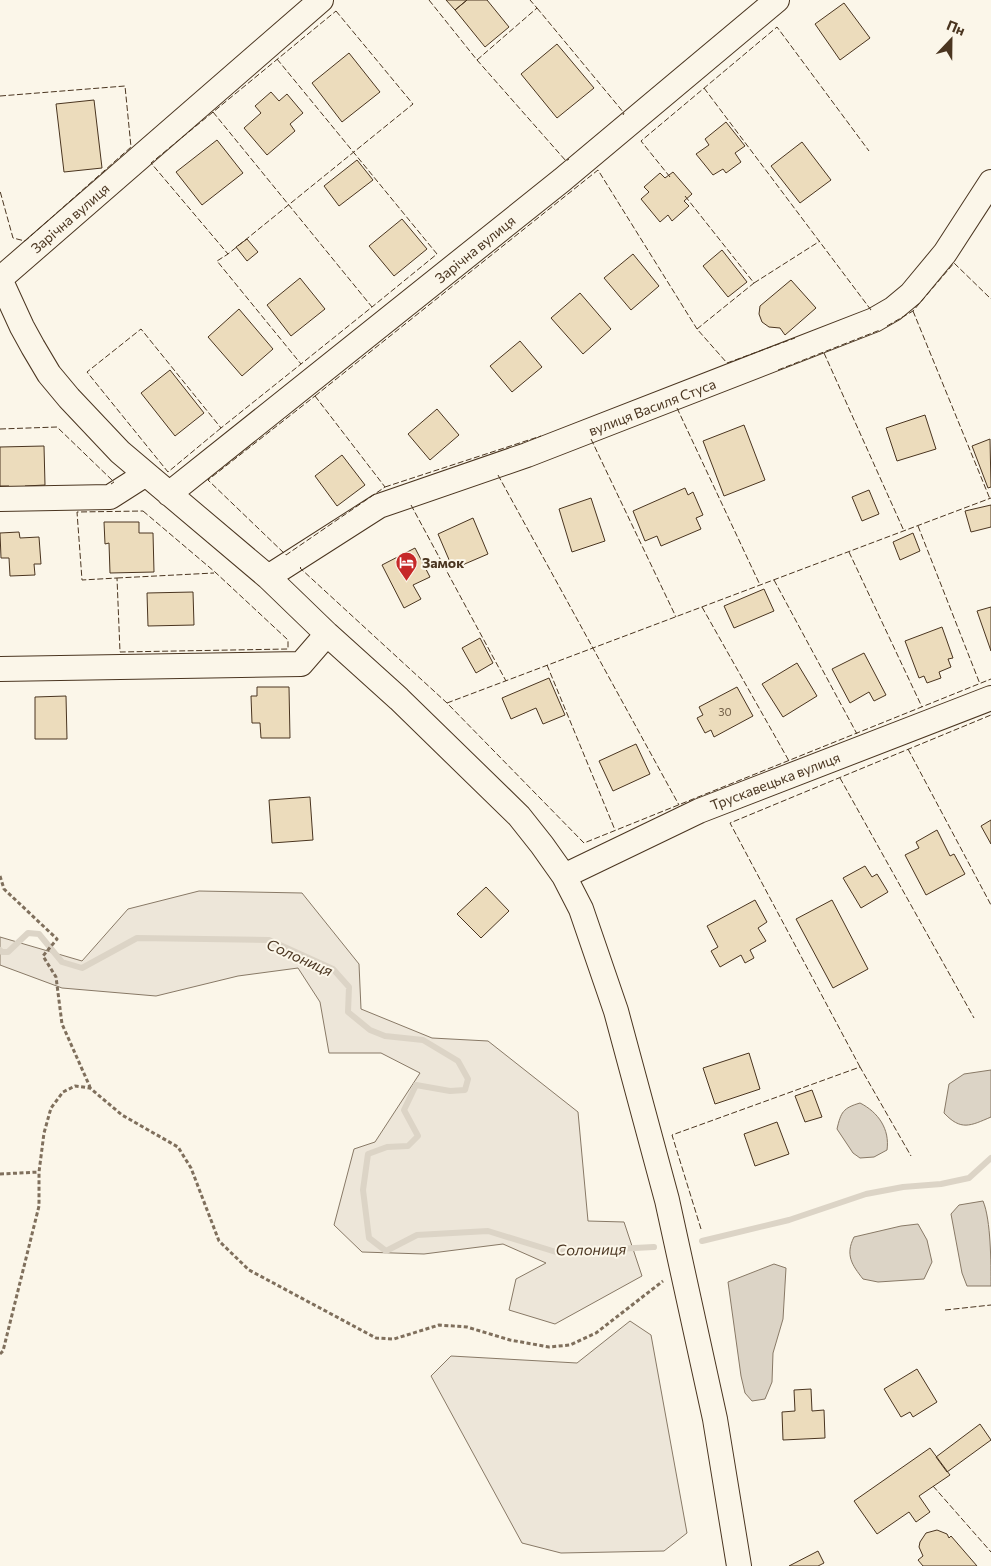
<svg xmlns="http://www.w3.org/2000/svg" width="991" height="1566" font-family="Commissioner,sans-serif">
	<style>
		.green { fill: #ede6d9; stroke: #887966 }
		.water { fill: #dcd4c6; stroke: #887966 }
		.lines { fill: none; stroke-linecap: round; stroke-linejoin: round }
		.stream { stroke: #dcd4c6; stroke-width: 6 }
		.building { fill: #ecdcbc; stroke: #4a3520 }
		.minor-casing { stroke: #4a3520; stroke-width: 26 }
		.path { stroke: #7f6f5c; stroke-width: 3; stroke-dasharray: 4 2.5; stroke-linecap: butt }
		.minor { stroke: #fbf6e9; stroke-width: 24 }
		.fence { stroke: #4a3520; stroke-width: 1; stroke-dasharray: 6 2.5; stroke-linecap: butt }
		.labels { text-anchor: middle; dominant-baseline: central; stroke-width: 4; stroke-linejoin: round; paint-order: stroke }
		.number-label { font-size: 11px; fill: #725f47 }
		.street-label { font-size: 14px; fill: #4a3520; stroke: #fbf6e9 }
		.poi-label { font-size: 14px; font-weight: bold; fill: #4a3520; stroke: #fbf6e9; text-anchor: start }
		.water-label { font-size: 15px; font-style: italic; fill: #4a3520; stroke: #fbf6e9 }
	</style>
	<rect width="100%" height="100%" fill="#fbf6e9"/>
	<path class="green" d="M199,891l103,2 57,71 2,45 71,29 56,3 90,71 10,109 36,1 18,54 -87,48 -46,-14 7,-31 30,-16 -43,-19 -79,10 -62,-2 -28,-27 20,-76 21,-7 45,-69 -39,-20h-52l-9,-51 -22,-34 -60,8 -82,20 -94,-8 -62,-23v-28l82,24 46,-52z
		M630,1321l21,14 36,198 -23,18 -103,2 -39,-10 -91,-167 20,-20 126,7z"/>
	<path class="water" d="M991,1070v47c-21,9 -30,14 -47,-4l5,-29 15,-10z
		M860,1103c18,9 30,26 27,47l-13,7 -14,1 -7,-5 -16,-24c4,-17 6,-21 23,-26z
		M983,1201c8,19 8,62 8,85h-24l-5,-13 -11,-59 8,-9z
		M918,1224l9,16 5,22 -8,17 -46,3 -15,-3c-11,-14 -18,-24 -9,-42l47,-11z
		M774,1264l12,4 -3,51 -10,34 -1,29 -7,17 -13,2 -7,-8 -4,-17 -13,-94z"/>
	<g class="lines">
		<path class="stream" d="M0,950l2,2h6l20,-19 11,1 23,28 20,6 55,-30 132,2 64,29 16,18 -1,25 22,18 15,6 38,4 35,21 10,18 -3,11 -15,1 -34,-6 -12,25 14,26 -10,10 -21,1 -19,7 -5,36 6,48 17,13 31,-16 71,-4 68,21 98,-5
			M702,1241l87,-21 77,-26 37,-7 38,-3 28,-6 22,-20"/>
	</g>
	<path class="building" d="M446,0h21l-12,10z
		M467,0h20l22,27 -24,20 -30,-37z
		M844,3l26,35 -30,22 -25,-36z
		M557,44l37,44 -37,30 -36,-44z
		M349,53l31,39 -38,30 -30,-39z
		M271,92l8,9 8,-7 16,19 -13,11 5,7 -28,24 -23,-27 17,-15 -6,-7z
		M94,100l8,68 -38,4 -8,-68z
		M726,122l19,24 -10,7 6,9 -15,11 -3,-4 -10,6 -17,-21 13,-9 -4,-6z
		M217,140l26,33 -41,32 -26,-33z
		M802,142l29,38 -31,23 -29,-37z
		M357,160l16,20 -34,26 -15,-20z
		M673,172l19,22 -8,7 5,5 -17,15 -4,-6 -8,7 -19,-23 8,-7 -5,-5 16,-14 5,5z
		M402,219l25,30 -33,27 -25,-30z
		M247,239l11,13 -11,9 -11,-14z
		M722,250l25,32 -19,15 -25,-31z
		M633,254l26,32 -28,24 -27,-32z
		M300,278l25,31 -34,27 -24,-31z
		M791,280l25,28 -31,27 -5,-7 -11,-1 -7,-5 -3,-8 1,-8z
		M580,293l31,36 -28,25 -32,-36z
		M239,309l34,40 -31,27 -34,-39z
		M520,341l22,26 -30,25 -22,-26z
		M170,370l34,43 -29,23 -34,-43z
		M437,409l22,26 -29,25 -22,-26z
		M925,415l11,34 -39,12 -11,-33z
		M744,425l21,55 -41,16 -21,-55z
		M990,439l1,48 -3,1 -16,-42z
		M44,446l1,39 -20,1v4h-16v-4h-9v-39z
		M342,455l23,30 -28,21 -22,-30z
		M685,488l3,7 5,-3 10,23 -7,3 5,11 -40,17 -4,-10 -12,5 -12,-30z
		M869,490l10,24 -17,7 -10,-24z
		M591,498l14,43 -33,11 -13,-43z
		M991,505v22l-20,5 -6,-21z
		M473,518l15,36 -35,15 -15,-35z
		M104,522h35v11h14l1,39 -44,1 -1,-30 -4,1z
		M19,532l1,6 19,-1 2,27h-7l1,11 -25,1 -1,-18h-8l-1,-25z
		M913,533l7,18 -20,9 -7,-18z
		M415,548l15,29 -17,8 8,14 -17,9 -22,-43z
		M764,589l10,22 -40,17 -10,-22z
		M193,592l1,33 -46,1 -1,-33z
		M991,607v44l-14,-40z
		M942,627l11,31 -5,1 3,8 -12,5 2,6 -14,5 -3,-7 -5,2 -14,-37z
		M480,638l13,25 -17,10 -14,-25z
		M864,653l22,42 -12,6 -5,-9 -19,11 -18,-34z
		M797,663l20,33 -34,21 -21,-33z
		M549,678l16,37 -22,9 -7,-16 -25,11 -9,-21z
		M257,687h32l1,51h-29l-1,-15h-8l-1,-27h6z
		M737,687l16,29 -39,21 -3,-7 -6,3 -8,-15 6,-3 -4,-8z
		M66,696l1,43h-32v-42z
		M636,744l14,30 -37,17 -14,-30z
		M310,797l3,43 -41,3 -3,-43z
		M991,820v24l-10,-18z
		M937,830l13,26 4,-2 11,20 -39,21 -21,-40 14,-7 -3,-6z
		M865,866l7,11 5,-3 11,18 -27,16 -18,-30z
		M486,887l23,24 -28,27 -24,-24z
		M755,900l12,22 -9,6 8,13 -16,9 4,8 -9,5 -4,-8 -21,12 -9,-16 7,-4 -11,-21z
		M832,900l36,69 -35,19 -37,-69z
		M749,1053l11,36 -45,15 -12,-36z
		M812,1090l10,27 -17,5 -10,-26z
		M777,1122l12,32 -34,12 -11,-32z
		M917,1369l20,33 -24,15 -3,-5 -9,5 -17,-28z
		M811,1389l1,22 12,-1 1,28 -42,2 -1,-28 13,-1 -1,-21z
		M980,1424l11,16 -44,32 -11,-15z
		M930,1448l20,27 -31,21 11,16 -14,10 -7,-10 -32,22 -23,-33z
		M937,1530l10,4 2,4 2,-2 26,30h-54l-5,-6 5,-4 -4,-9 1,-5 6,-9z
		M818,1551l6,12 -6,3h-29z"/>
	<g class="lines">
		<defs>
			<path id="minor" d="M0,279l22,48 11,20 16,27 20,24 51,54 148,125 59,57 72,65 120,117 23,29 22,31 17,33 35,102 51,189 48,219 24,147
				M0,279l321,-279
				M169,494l393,-314 215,-180
				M0,499l110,-2 36,-23
				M268,577l111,-71 148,-51 347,-135 19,-11 18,-15 34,-41 46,-71
				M0,669l301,-5 26,-30
				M564,876l135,-65 292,-113"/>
		</defs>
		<use href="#minor" class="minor-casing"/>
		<path class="path" d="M0,876l4,13 53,50 -14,17 13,21 6,47 28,63
			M0,1174l39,-2
			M0,1354l3,-3 36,-145v-34l5,-39 7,-25 12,-16 12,-6 15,2 32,27 56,32 13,21 28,73 30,29 127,68 18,1 45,-14 28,2 43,13 39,7 21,-2 26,-12 67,-52"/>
		<use href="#minor" class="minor"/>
		<path class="fence" d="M429,0l48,60 89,101 3,-2
			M537,8l87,105 -1,2
			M336,11l77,93 -185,150 -77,-91z
			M277,59l160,195 -65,53
			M477,60l60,-52 -7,-8
			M704,88l167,222 -1,1
			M0,96l125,-10 6,61 -106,94 -12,-3 -13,-47
			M213,112l159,195 -71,57 -84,-103 11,-7
			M670,177l-29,-36 136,-114 92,124
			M685,196l69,87 -57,46 30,34 68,-25
			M754,283l66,-42
			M913,311l77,188
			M887,326l26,-15 41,-48 37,36
			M824,353l80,178
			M778,370l102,-40
			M315,396l283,-226 99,159
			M315,396l70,91 -99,68 -78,-75z
			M677,408l83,177
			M221,428l-53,44 -81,-100 54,-43 80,99 80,-64
			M0,429l57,-2 57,55 -3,2
			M591,439l85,178
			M498,475l181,330
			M385,487l156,-51
			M411,505l95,176
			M143,511l72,61 73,68v9l-168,3 -3,-74 -35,2 -5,-68z
			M918,526l62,158
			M849,552l73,155
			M301,567l-1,1 147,135 137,140 407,-164
			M117,578l97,-5
			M774,580l83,154
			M702,607l87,154
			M547,665l68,165
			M447,703l544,-205
			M908,749l83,156
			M840,778l134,240
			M860,1067l-130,-244 261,-108
			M701,1229l-29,-94 188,-68 51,89
			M945,1310l46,-5
			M933,1486l58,66"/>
	</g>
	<defs>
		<symbol id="hotel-pin" viewBox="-11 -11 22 30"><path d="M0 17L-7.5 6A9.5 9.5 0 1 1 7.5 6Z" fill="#c62828" stroke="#fbf6e9"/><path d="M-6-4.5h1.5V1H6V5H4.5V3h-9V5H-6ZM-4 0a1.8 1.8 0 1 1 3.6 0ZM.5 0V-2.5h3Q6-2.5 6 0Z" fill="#fff"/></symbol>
	</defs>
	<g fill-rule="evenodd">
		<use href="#hotel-pin" x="394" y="550" width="25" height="34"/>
	</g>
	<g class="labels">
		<g class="number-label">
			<text x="725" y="711">30</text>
		</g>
		<g class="street-label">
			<text transform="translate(70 218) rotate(-41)">Зарічна вулиця</text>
			<text transform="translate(475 249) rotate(-39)">Зарічна вулиця</text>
			<text transform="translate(652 407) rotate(-21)">вулиця Василя Стуса</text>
			<text transform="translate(775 781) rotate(-21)">Трускавецька вулиця</text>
		</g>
		<g class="poi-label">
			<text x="422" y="562">Замок</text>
		</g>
		<g class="water-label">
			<text transform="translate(300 957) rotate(24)">Солониця</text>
			<text transform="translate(591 1249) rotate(-1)">Солониця</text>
		</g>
	</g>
	<g transform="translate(951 40) rotate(22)" stroke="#fbf6e9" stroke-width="4" paint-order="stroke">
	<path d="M0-4L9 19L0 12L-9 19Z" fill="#4a3520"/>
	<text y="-8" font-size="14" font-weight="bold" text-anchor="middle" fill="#4a3520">Пн</text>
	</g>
</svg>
